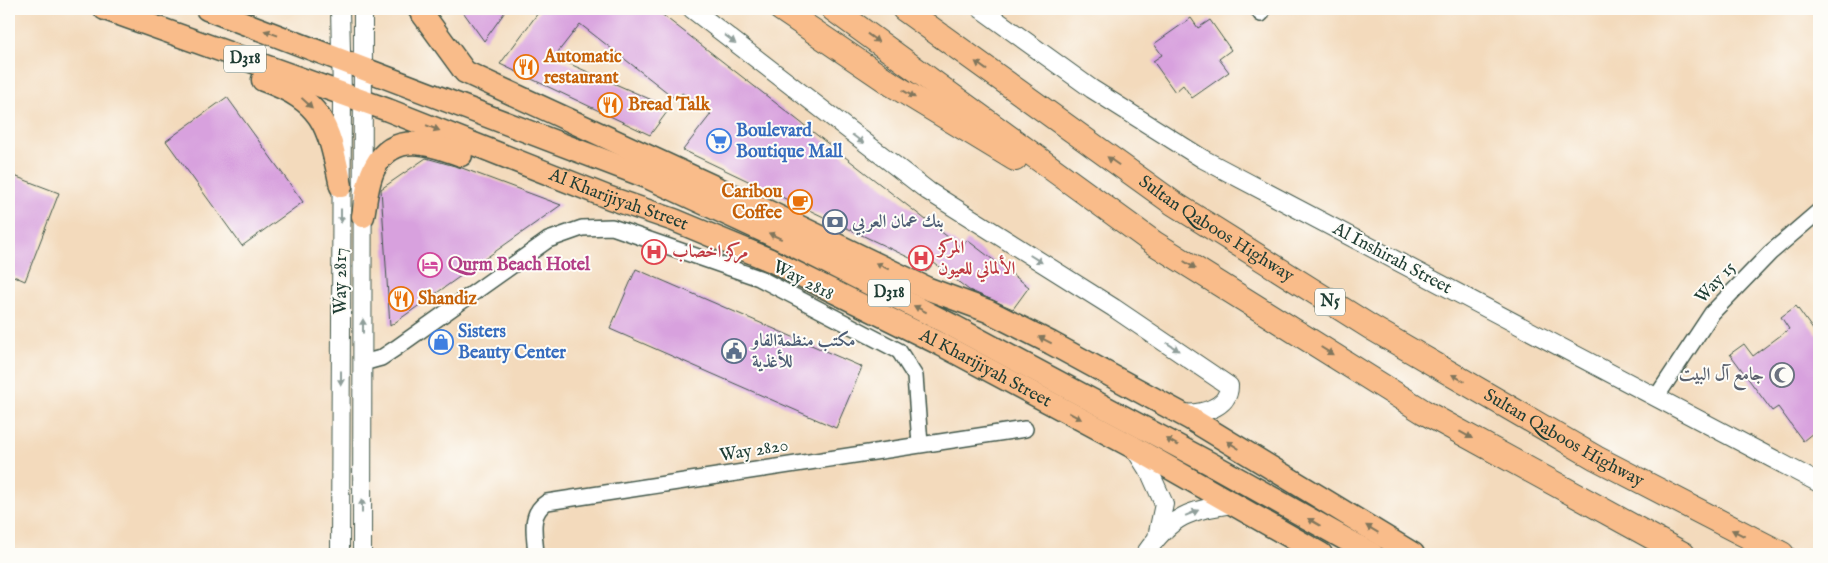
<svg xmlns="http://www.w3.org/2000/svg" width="1828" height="563" font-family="'IM FELL English',Amiri,serif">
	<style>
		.building { fill: #d8a1de }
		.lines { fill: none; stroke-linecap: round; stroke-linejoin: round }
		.minor-casing { stroke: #3f5548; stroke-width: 18 }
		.tertiary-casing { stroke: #3f5548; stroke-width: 20 }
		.primary-casing { stroke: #3f5548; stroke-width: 25 }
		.trunk-casing { stroke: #3f5548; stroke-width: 26 }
		.minor { stroke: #fff; stroke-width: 15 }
		.tertiary { stroke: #fff; stroke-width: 18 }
		.primary { stroke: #f9bc8a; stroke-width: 22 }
		.trunk { stroke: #f9bc8a; stroke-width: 24 }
		.oneway { fill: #81765b }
		.oneway2 { fill: #8f9e9a }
		.labels { text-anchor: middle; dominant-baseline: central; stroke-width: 4; stroke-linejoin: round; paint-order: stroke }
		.shield { fill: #fdfcf7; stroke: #62766e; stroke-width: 1 }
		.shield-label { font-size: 16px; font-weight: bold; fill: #1f3d34 }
		.food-label { font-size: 18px; font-weight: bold; fill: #c56008; stroke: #fdfcf7; text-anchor: start }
		.shop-label { font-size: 18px; font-weight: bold; fill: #366cbe; stroke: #fdfcf7; text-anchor: start }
		.street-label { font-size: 18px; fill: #1f3d34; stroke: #fdfcf7 }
		.service-label { font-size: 18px; font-weight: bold; fill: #4e5e75; stroke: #fdfcf7; text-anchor: start }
		.health-label { font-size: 18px; font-weight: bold; fill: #be3a42; stroke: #fdfcf7; text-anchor: start }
		.hotel-label { font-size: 18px; font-weight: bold; fill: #b23c85; stroke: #fdfcf7; text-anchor: start }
		.worship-label { font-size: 18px; font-weight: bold; fill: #5b616d; stroke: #fdfcf7; text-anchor: end }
	</style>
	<rect width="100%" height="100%" fill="#fdfcf7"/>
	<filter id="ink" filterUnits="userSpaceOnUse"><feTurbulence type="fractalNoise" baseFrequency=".02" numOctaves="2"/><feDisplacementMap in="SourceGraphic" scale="10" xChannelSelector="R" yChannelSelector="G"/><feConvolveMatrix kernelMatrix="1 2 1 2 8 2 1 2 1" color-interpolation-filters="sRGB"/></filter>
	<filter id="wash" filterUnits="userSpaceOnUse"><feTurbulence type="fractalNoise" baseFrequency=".0096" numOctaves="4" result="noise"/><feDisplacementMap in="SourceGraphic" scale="20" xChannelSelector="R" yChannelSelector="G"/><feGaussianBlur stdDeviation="1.12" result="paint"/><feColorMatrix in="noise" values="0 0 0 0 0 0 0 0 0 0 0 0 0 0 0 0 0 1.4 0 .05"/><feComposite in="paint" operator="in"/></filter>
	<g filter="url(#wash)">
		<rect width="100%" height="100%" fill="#f3dabc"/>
		<g id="blocks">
			<path class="building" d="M461,9h46l-23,32z
				M541,9h114l307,239 5,-8 62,47 -16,22 -44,-19 -35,-27 -8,9 -14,-13 -229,-109 28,-36 -29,-21 -5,7 -97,-76 -26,33 116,51 -20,27 -150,-71z
				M1191,18l7,10 12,-8 21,30 -12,9 10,13 -37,26 -9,-13 -8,7 -22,-31 9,-6 -8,-11z
				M227,97l76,105 -61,44 -76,-105z
				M426,158l36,10 99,37 -171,121 -9,-137z
				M9,174l50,19 -34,88 -16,-7z
				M636,269l226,98 -26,61 -226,-99z
				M1796,306l23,32v90l-16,13 -25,-34 -6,4 -42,-57 14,-10 9,12 36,-27 -8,-12z"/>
		</g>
	</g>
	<g filter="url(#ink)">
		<use href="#blocks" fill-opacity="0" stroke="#3f5548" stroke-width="1"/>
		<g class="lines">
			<defs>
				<path id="minor" d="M1258,9l3,5
					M363,363l18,-5 15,-10 152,-108 34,-12 30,-1 147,51 140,73 16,25 5,68
					M1657,396l55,-83 58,-60 49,-42
					M536,554c-1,-19 -8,-40 11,-52l478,-73"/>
				<path id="tertiary" d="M340,9l2,84 -2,461
					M692,9l236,182 186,117 115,78c0,23 -31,29 -48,27
					M981,9l111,80 111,70 616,324
					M1134,448l17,27 13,29 -7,33
					M362,554l1,-545
					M1145,554c26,-38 45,-45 89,-50"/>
				<g id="primary">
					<path id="s1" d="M105,9l283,101 222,88 64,22 96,40 172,85 191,102 188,107"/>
					<path d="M207,9l440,168 132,61 176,89 258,138 159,89"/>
					<path d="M419,9l46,63 306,141 155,75 62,23 63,32 140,76 222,135"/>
					<path d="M263,80c62,22 65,46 78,106"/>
					<path d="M363,216c3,-15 4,-35 12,-49 19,-36 56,-23 86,-12"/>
				</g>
				<g id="trunk">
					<path d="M781,9l112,76 122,74"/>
					<path d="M833,9l321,234 270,169 259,142"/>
					<path id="s2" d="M904,9l269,194 199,125 224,130 186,96"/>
				</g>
			</defs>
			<use href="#minor" class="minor-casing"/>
			<use href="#tertiary" class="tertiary-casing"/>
			<use href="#primary" class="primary-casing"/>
			<use href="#trunk" class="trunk-casing"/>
			<use href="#minor" class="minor"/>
			<use href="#tertiary" class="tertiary"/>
			<use href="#primary" class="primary"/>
			<use href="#trunk" class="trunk"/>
		</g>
		<defs><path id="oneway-solid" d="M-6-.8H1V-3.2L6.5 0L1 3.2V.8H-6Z" transform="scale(1.25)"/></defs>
		<g class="oneway">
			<use href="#oneway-solid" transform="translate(271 33) rotate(-160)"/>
			<use href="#oneway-solid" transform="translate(873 38) rotate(36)"/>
			<use href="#oneway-solid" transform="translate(981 66) rotate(-144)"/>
			<use href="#oneway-solid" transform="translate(909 94) rotate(31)"/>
			<use href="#oneway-solid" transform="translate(307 103) rotate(43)"/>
			<use href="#oneway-solid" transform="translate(433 128) rotate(22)"/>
			<use href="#oneway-solid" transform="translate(1113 161) rotate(-145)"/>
			<use href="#oneway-solid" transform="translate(775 236) rotate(-155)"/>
			<use href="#oneway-solid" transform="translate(1190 265) rotate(32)"/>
			<use href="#oneway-solid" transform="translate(882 266) rotate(-154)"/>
			<use href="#oneway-solid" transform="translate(920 309) rotate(-153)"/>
			<use href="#oneway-solid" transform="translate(1045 340) rotate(-153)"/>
			<use href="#oneway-solid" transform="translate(1327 351) rotate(32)"/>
			<use href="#oneway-solid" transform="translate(1458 378) rotate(-150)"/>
			<use href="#oneway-solid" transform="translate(1075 416) rotate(28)"/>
			<use href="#oneway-solid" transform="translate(1466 435) rotate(29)"/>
			<use href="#oneway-solid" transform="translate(1172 442) rotate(-152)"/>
			<use href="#oneway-solid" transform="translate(1233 445) rotate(-148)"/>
			<use href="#oneway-solid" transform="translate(1314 522) rotate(-150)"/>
			<use href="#oneway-solid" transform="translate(1372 529) rotate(-149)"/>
			<use href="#oneway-solid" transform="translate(1738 533) rotate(-153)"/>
		</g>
		<g class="oneway2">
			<use href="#oneway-solid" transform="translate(730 39) rotate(38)"/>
			<use href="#oneway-solid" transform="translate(858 139) rotate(37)"/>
			<use href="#oneway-solid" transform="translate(341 216) rotate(90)"/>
			<use href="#oneway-solid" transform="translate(1036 259) rotate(32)"/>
			<use href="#oneway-solid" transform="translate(363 326) rotate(-90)"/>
			<use href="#oneway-solid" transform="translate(1173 347) rotate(33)"/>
			<use href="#oneway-solid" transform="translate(341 378) rotate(90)"/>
			<use href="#oneway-solid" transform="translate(362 506) rotate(-90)"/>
			<use href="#oneway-solid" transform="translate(1192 513) rotate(-23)"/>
		</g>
	</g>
	<defs>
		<symbol id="restaurant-ring" viewBox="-11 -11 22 22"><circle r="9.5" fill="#fdfcf7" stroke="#e8710a" stroke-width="1.5"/><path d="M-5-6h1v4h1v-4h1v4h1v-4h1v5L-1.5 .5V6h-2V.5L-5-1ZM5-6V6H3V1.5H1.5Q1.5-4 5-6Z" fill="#e8710a"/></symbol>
		<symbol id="supermarket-ring" viewBox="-11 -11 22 22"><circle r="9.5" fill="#fdfcf7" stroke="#3f7fe0" stroke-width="1.5"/><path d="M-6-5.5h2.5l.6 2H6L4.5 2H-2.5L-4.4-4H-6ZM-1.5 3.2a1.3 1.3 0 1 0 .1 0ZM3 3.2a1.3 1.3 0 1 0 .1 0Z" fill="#3f7fe0"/></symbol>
		<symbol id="cafe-ring" viewBox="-11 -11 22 22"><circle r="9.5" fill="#fdfcf7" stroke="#e8710a" stroke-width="1.5"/><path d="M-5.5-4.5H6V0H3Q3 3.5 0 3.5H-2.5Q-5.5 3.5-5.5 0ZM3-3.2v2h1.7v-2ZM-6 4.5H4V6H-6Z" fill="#e8710a"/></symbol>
		<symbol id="bank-ring" viewBox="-11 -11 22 22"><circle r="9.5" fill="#fdfcf7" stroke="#5c6f8a" stroke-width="1.5"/><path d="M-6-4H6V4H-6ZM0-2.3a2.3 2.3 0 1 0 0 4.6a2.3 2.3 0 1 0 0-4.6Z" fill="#5c6f8a"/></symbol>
		<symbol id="hospital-ring" viewBox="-11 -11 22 22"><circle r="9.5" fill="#fdfcf7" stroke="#e0444e" stroke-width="1.5"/><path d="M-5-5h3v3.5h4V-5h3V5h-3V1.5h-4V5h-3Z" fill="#e0444e"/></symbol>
		<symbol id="hotel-ring" viewBox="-11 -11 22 22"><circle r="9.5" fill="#fdfcf7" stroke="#d1479c" stroke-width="1.5"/><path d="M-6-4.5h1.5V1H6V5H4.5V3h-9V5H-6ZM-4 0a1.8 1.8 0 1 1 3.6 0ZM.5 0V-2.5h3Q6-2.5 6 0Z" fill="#d1479c"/></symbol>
		<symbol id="shop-ring" viewBox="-11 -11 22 22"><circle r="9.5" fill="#fdfcf7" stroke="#3f7fe0" stroke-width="1.5"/><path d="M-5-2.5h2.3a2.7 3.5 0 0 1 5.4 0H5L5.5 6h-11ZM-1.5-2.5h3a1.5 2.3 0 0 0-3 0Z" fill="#3f7fe0"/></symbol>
		<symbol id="civic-ring" viewBox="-11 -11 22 22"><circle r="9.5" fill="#fdfcf7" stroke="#5c6f8a" stroke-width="1.5"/><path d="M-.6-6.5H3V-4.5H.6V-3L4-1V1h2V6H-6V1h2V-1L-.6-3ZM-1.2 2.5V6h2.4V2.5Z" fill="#5c6f8a"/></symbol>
		<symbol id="mosque-ring" viewBox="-11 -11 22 22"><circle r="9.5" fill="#fdfcf7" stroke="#6b7280" stroke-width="1.5"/><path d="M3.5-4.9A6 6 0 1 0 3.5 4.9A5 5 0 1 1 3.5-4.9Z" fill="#6b7280"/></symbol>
	</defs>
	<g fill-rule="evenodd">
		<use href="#restaurant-ring" x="512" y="53" width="28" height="28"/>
		<use href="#restaurant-ring" x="596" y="91" width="28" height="28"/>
		<use href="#supermarket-ring" x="705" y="127" width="28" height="28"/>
		<use href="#cafe-ring" x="786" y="188" width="28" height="28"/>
		<use href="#bank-ring" x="821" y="208" width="28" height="28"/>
		<use href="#hospital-ring" x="640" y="238" width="28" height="28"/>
		<use href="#hospital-ring" x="907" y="244" width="28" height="28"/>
		<use href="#hotel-ring" x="416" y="251" width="28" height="28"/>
		<use href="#restaurant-ring" x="387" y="285" width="28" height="28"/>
		<use href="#shop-ring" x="427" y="328" width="28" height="28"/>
		<use href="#civic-ring" x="720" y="337" width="28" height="28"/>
		<use href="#mosque-ring" x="1768" y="361" width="28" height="28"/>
	</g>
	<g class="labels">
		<g class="shield">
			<rect x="224" y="45.5" width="42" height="27" rx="4"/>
			<rect x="868" y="279.5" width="42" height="27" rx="4"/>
			<rect x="1315" y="288.5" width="30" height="27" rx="4"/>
		</g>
		<g class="shield-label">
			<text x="245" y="59">D318</text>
			<text x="889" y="293">D318</text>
			<text x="1330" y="302">N5</text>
		</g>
		<g class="food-label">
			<text x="544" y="57">Automatic<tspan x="544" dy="21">restaurant</tspan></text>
			<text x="628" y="105">Bread Talk</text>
			<text x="782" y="192" text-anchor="end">Caribou<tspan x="782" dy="21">Coffee</tspan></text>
			<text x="418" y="299">Shandiz</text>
		</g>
		<g class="shop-label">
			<text x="736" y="131">Boulevard<tspan x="736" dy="21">Boutique Mall</tspan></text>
			<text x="458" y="332">Sisters<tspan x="458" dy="21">Beauty Center</tspan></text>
		</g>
		<g class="street-label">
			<text stroke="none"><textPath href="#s1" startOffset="548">Al Kharijiyah Street</textPath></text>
			<text stroke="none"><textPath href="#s2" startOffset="382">Sultan Qaboos Highway</textPath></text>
			<text transform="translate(1392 259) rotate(28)">Al Inshirah Street</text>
			<text transform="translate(341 281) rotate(-90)">Way 2817</text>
			<text transform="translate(803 281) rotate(27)">Way 2818</text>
			<text transform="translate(1716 283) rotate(-47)">Way 15</text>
			<text stroke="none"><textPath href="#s1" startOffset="952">Al Kharijiyah Street</textPath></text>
			<text stroke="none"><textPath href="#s2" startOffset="788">Sultan Qaboos Highway</textPath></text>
			<text transform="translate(754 451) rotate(-9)">Way 2820</text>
		</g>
		<g class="service-label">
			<text x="852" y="222">بنك عمان العربي</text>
			<text x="752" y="341">مكتب منظمةالفاو<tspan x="752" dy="21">للأغذية</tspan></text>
		</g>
		<g class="health-label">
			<text x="938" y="248">المركز<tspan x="938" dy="21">الألماني للعيون</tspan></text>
			<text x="672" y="252">مركز اخصاب</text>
		</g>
		<g class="hotel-label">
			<text x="448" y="265">Qurm Beach Hotel</text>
		</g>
		<g class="worship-label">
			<text x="1764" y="375">جامع آل البيت</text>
		</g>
	</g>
	<rect width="1828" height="563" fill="none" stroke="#fdfcf7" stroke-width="30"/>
</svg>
